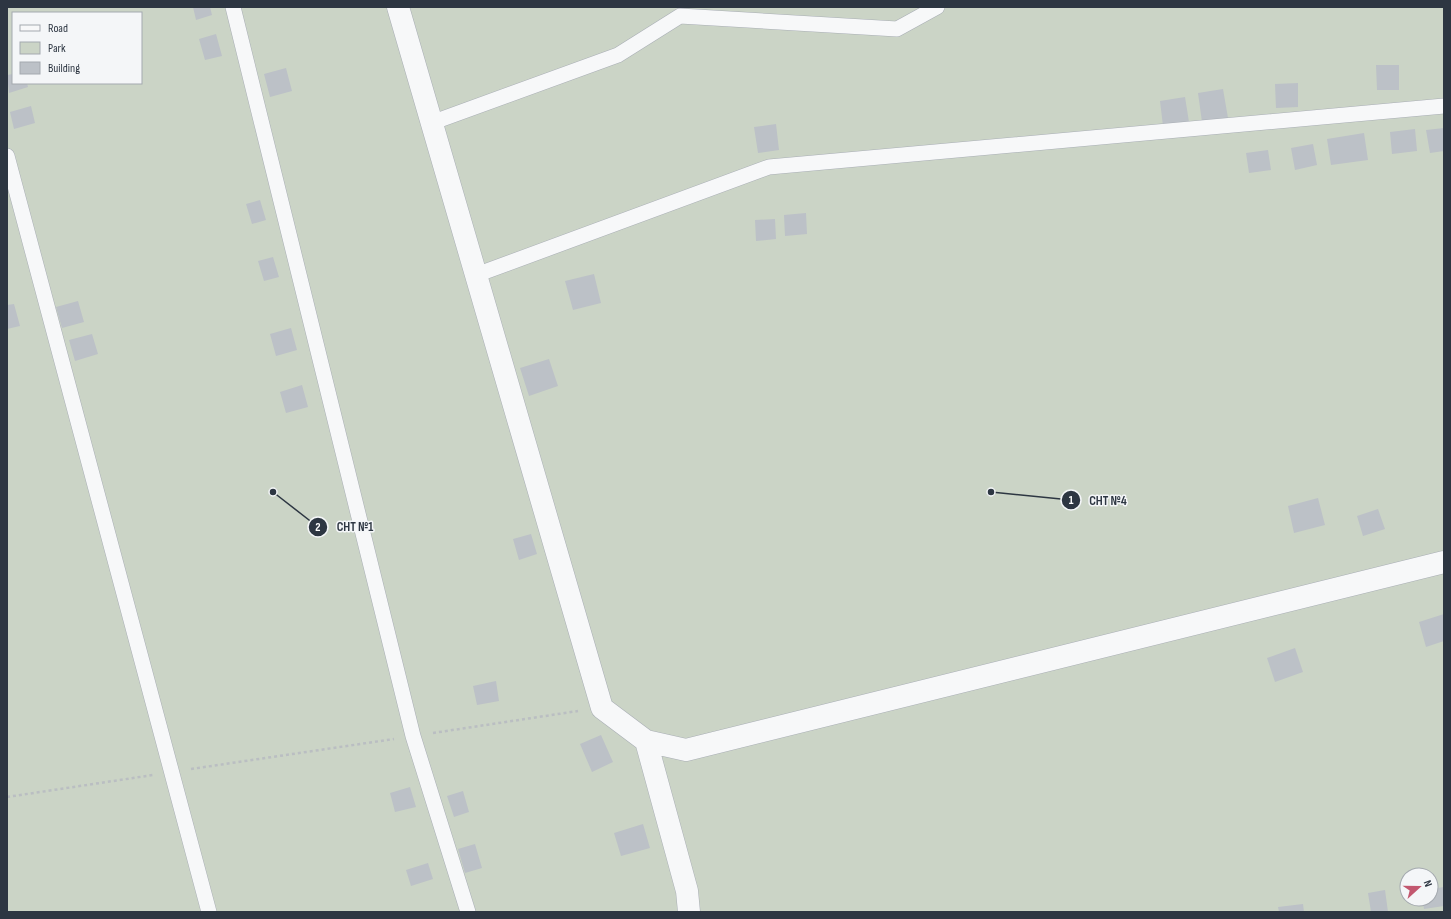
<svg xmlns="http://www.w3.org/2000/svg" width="1451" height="919" font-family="'Sofia Sans Condensed',sans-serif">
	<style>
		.green { fill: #cbd4c6; fill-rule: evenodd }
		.building { fill: #bcc1c7 }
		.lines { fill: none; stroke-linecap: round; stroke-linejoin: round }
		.service-casing { stroke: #a9aeb5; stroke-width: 16 }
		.minor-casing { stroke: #a9aeb5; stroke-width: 23 }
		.path { stroke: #babec2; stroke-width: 2.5; stroke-dasharray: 3 3; stroke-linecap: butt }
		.service { stroke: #f7f8f9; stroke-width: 15 }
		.minor { stroke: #f7f8f9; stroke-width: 22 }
		.leader { fill: none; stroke: #2d3642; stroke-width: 1.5 }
		.callout-dot { fill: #2d3642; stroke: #f4f6f8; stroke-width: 1.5 }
		.mark-label { font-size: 12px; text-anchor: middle; font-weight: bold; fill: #fff }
		.callout-label { font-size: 13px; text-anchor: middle; font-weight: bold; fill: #2d3642; stroke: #f4f6f8; stroke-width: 3; stroke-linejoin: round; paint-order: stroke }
	</style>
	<rect width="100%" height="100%" fill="#e4e7eb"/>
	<path class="green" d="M7,7h1437v905h-1437zM13,13h128v70h-128zM1407,875h24v24h-24z"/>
	<path class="building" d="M193,7h17l2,8 -16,5z
		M216,34l6,22 -17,4 -6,-21z
		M1376,65h23v25h-22z
		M286,68l6,23 -22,6 -6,-23z
		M13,74v9h14l1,4 -19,6 -2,-18z
		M1298,83v24l-22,1 -1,-24z
		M1223,89l5,29 -26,4 -4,-29z
		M1185,97l4,25 -26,4 -3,-25z
		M31,106l4,17 -21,6 -4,-17z
		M776,124l3,26 -21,3 -4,-26z
		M1444,128v23l-14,2 -4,-23z
		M1415,129l2,22 -25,3 -2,-22z
		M1364,133l4,27 -37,5 -4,-26z
		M1313,144l4,21 -22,5 -4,-22z
		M1268,150l3,20 -22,3 -3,-20z
		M260,200l6,20 -14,4 -6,-20z
		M806,213l1,21 -22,2 -1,-21z
		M775,219l1,20 -20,2 -1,-21z
		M273,257l6,20 -15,4 -6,-20z
		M594,274l7,29 -28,7 -8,-29z
		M78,301l6,21 -22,6 -6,-21z
		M14,304l6,22 -13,3v-24z
		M291,328l6,22 -21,6 -6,-22z
		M92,334l6,20 -23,7 -6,-21z
		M549,359l9,27 -29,10 -9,-28z
		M302,385l6,22 -22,6 -6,-21z
		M1318,498l7,27 -31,8 -6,-27z
		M1378,509l7,20 -22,7 -6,-20z
		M531,534l6,20 -18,6 -6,-21z
		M1444,614v27l-18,6 -7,-25z
		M1295,648l8,24 -28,10 -8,-24z
		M496,681l3,20 -22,4 -4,-19z
		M601,735l12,27 -21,10 -12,-28z
		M410,787l6,20 -21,5 -5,-19z
		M463,791l6,21 -15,5 -7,-21z
		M643,824l7,24 -29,8 -7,-23z
		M475,844l7,24 -17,5 -7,-24z
		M428,863l5,16 -22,7 -5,-16z
		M1444,887v19l-20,3 -2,-10h9v-10z
		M1385,890l3,22h-17l-3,-19z
		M1303,904l1,8h-25l-1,-5z"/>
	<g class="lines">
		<defs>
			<path id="service" d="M233,7l180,729 55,176
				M431,123l187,-68 62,-39 217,13 40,-22
				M7,156l202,756
				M476,275l293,-108 675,-61"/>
			<path id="minor" d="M398,7l204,701 44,33 41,150 2,21
				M646,741l40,9 758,-188"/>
		</defs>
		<use href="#service" class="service-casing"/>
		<use href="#minor" class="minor-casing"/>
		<path class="path" d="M433,733l145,-22
			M191,769l203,-30
			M7,797l146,-22"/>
		<use href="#service" class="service"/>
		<use href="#minor" class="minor"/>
	</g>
	<path class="leader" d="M991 492L1071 500M273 492L318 527"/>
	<g class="callout-dot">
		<circle cx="991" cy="492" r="4"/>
		<circle cx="273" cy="492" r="4"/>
		<circle cx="1071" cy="500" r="10"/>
		<circle cx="318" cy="527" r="10"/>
	</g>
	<g class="mark-label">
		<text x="1071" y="504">1</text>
		<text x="318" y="531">2</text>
	</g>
	<g class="callout-label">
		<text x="1108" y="505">СНТ №4</text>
		<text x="355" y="531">СНТ №1</text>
	</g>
	<rect width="1451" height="919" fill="none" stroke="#2d3642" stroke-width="16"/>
	<rect x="12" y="12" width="130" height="72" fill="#f4f6f8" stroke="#a4a9af"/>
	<rect x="20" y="25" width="20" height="6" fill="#f7f8f9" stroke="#a4a9af"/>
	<text x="48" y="32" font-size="12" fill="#2d3642">Road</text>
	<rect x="20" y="42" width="20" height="12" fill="#cbd4c6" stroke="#a4a9af"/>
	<text x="48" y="52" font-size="12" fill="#2d3642">Park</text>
	<rect x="20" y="62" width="20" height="12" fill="#bcc1c7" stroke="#a4a9af"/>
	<text x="48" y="72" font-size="12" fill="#2d3642">Building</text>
	<g transform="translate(1419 887) rotate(69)"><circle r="19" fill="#f4f6f8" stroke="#a4a9af"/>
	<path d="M0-3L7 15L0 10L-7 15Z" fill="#c2576f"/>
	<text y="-6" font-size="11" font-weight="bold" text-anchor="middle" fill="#2d3642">N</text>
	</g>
</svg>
